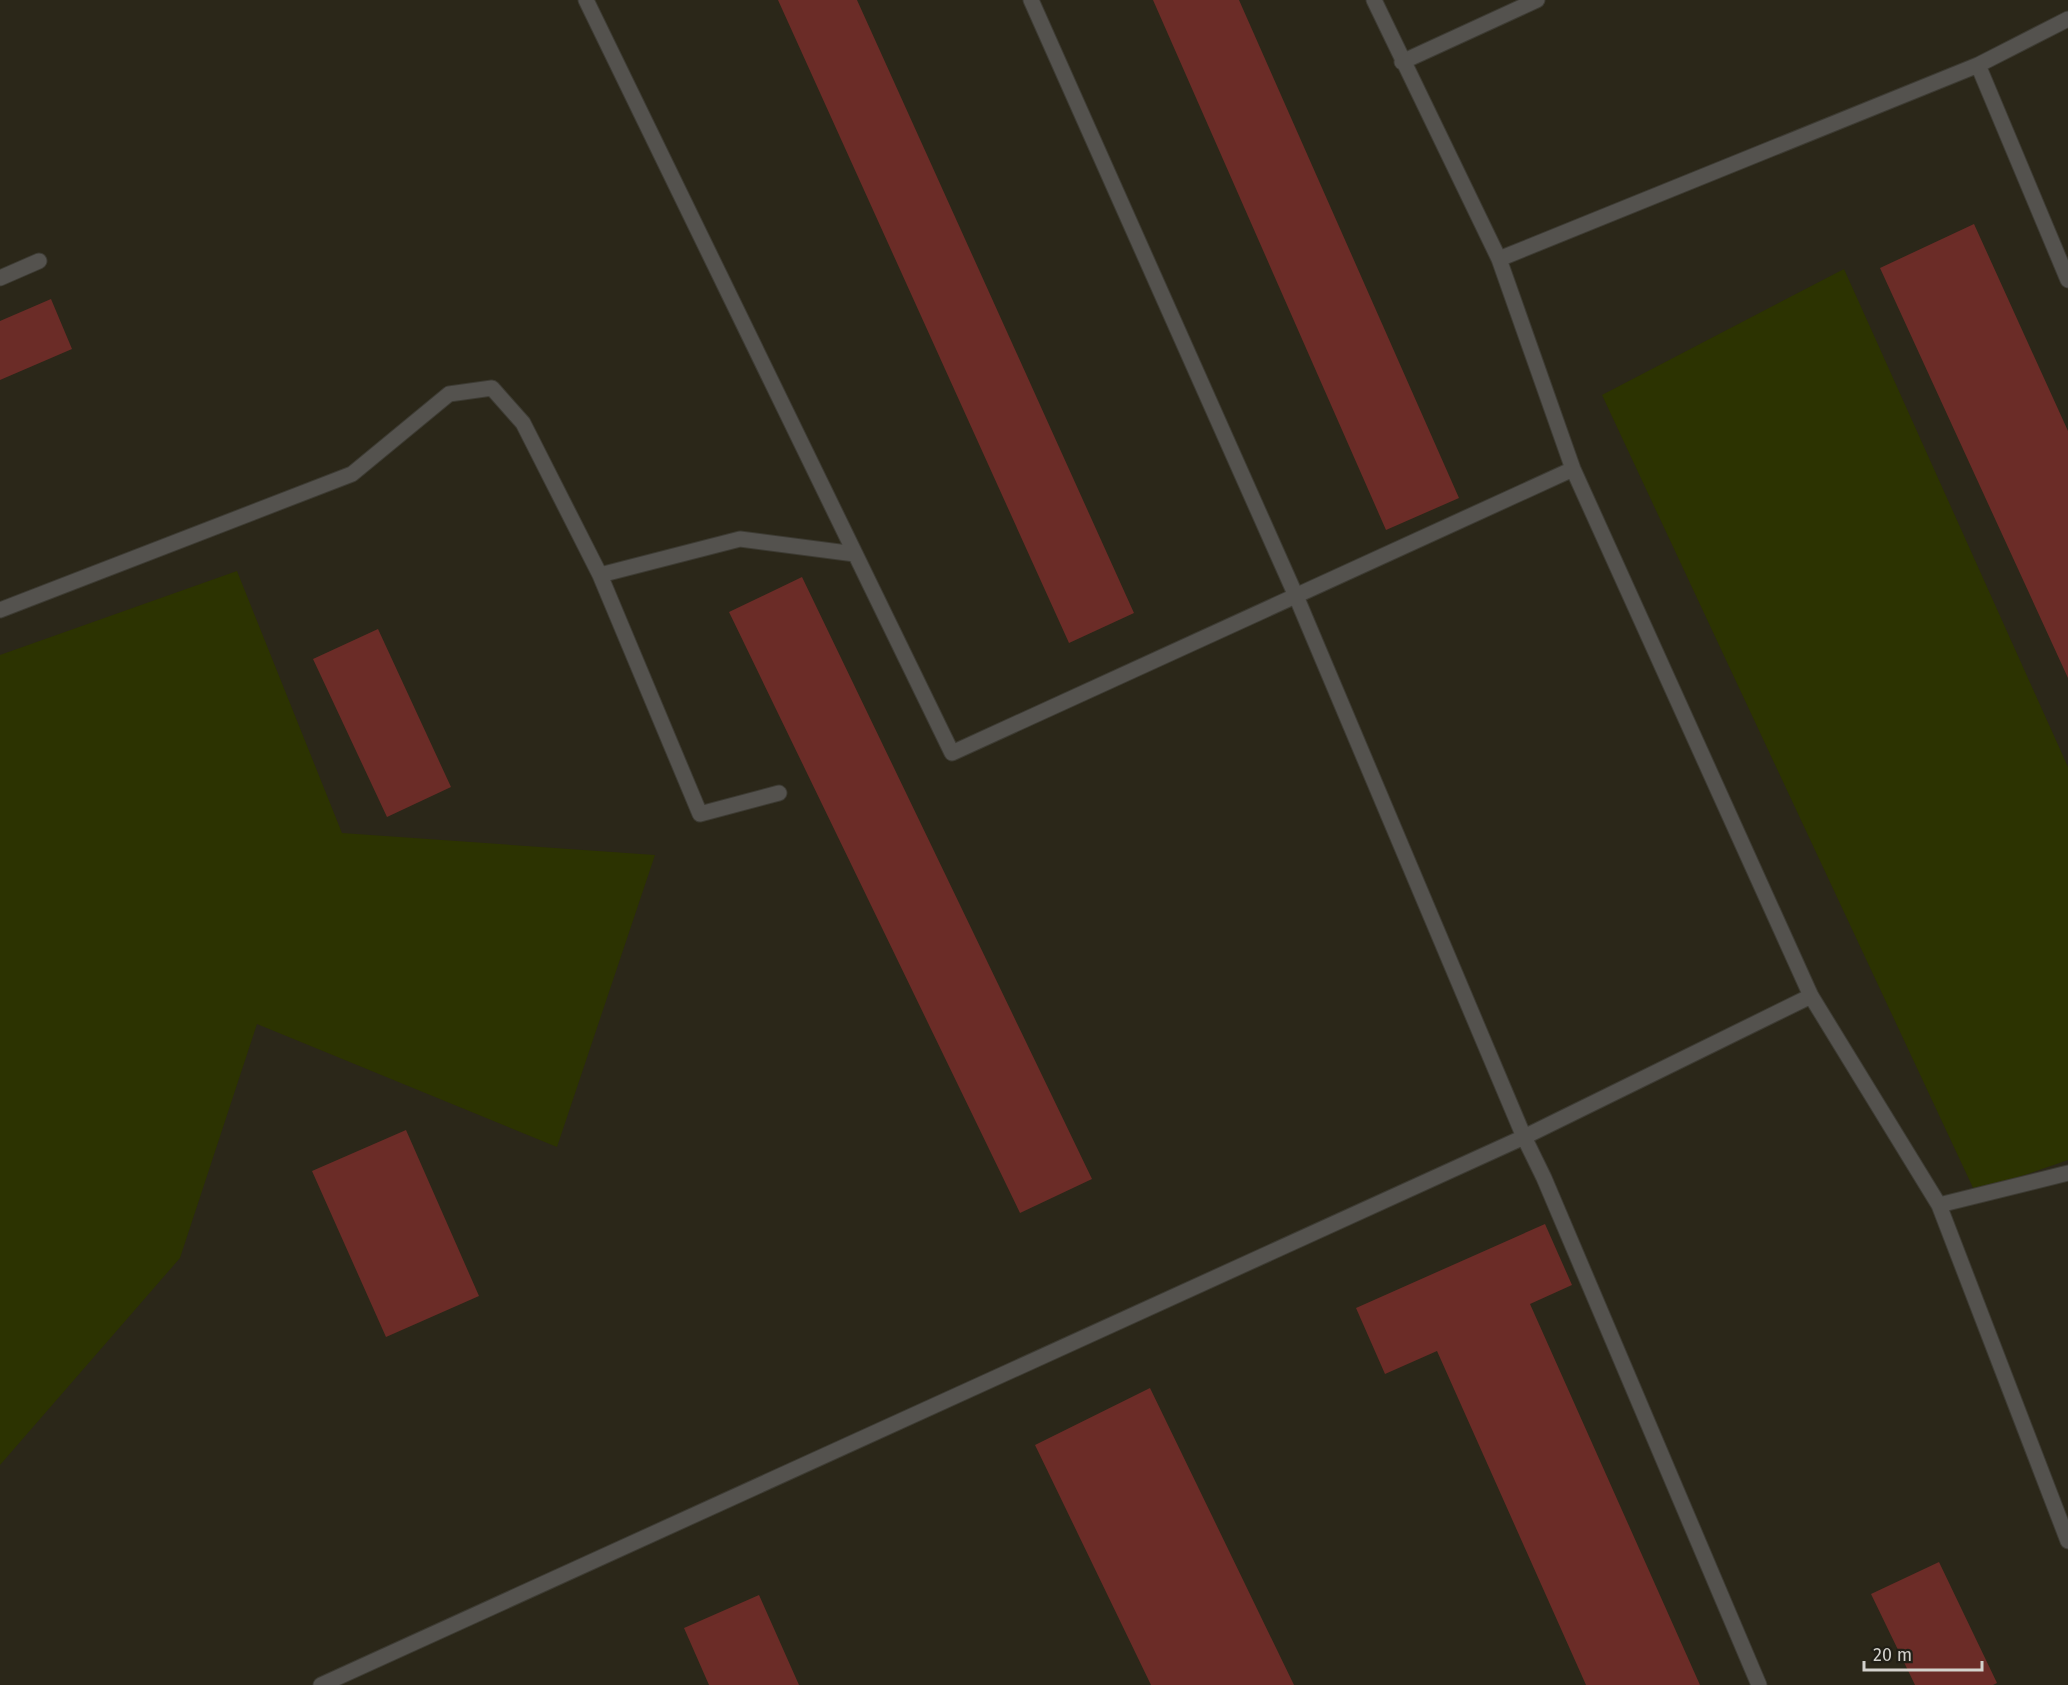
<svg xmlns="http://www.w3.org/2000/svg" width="2068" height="1685" font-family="'Fira Sans',sans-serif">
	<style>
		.built { fill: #2b2719 }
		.green { fill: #2c3301 }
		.building { fill: #6b2c27 }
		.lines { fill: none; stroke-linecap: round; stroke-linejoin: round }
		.service-casing { stroke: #3d3b33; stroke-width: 17 }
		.service { stroke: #54524e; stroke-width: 15 }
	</style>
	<rect width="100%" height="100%" fill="#211f16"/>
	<path class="built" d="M0,0h2068v1685h-2068z"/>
	<path class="green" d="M1844,269l224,498v393l-93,32 -373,-797z
		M237,571l105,262 313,22 -98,292 -300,-123 -77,234 -180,207v-810z"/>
	<path class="building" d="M778,0h79l277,613 -65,30z
		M1153,0h86l220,498 -73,32z
		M1974,224l94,207v247l-188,-410z
		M51,299l21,50 -72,31v-59z
		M802,577l290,602 -72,34 -291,-601z
		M378,629l73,158 -64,30 -74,-158z
		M406,1130l73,166 -93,41 -74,-166z
		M1545,1224l27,61 -42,19 170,381h-114l-149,-334 -52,23 -29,-66z
		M1150,1388l144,297h-143l-116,-240z
		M1939,1562l58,121 -4,2h-78l-44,-91z
		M759,1595l40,90h-90l-25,-57z"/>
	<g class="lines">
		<defs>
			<path id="service" d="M586,0l366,753 621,-284
				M1031,0l265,596 228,541 20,41 215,507
				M1374,0l125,259 74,210 238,527 128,209 129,336
				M1402,62l135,-62
				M1978,65l90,215
				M1499,259l479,-194 90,-46
				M0,278l39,-17
				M600,575l140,-36 115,15
				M0,610l352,-136 97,-80 43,-6 31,35 77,152 100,239 79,-21
				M1939,1205l129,-32
				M321,1685l1203,-548 287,-141"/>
		</defs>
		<use href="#service" class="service-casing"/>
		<use href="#service" class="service"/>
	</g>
	<path d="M1864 1661v9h118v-9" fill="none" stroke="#d3d1cc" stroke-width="3"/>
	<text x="1873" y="1661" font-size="18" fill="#d3d1cc" stroke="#211f16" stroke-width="4.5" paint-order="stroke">20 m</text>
</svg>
